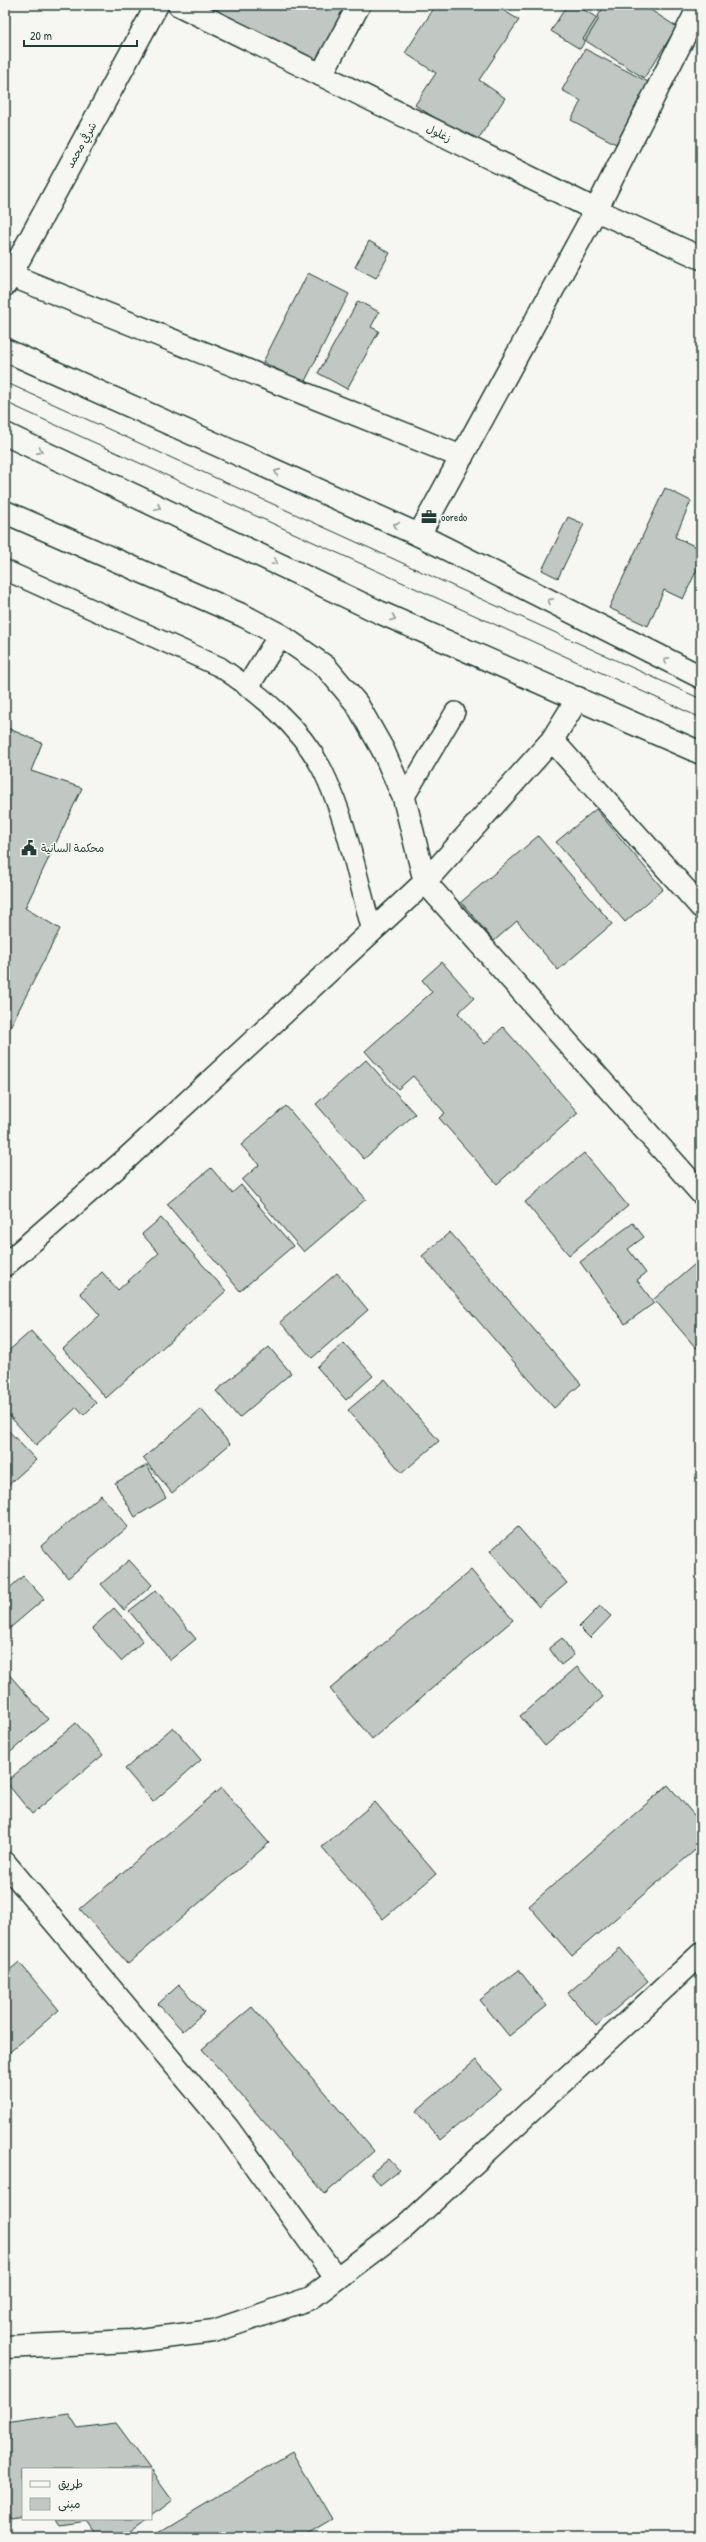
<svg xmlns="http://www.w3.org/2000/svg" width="706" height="2542" font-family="'Patrick Hand','Playpen Sans Arabic',sans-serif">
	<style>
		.building { fill: #c1c8c3; stroke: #1f3d34 }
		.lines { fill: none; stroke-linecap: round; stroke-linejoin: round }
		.service-casing { stroke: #1f3d34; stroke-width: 22 }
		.minor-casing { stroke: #1f3d34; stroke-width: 25 }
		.secondary-casing { stroke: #1f3d34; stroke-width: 25 }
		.service { stroke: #f6f6f2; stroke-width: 19 }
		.minor { stroke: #f6f6f2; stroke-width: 22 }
		.secondary { stroke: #f6f6f2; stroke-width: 22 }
		.tram { stroke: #1f3d34; stroke-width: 1 }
		.oneway { stroke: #8a9a93 }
		.labels { text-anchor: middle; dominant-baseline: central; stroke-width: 3; stroke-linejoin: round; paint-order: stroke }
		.street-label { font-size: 11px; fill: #1f3d34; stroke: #f6f6f2 }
		.poi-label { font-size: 11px; fill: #1f3d34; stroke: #f6f6f2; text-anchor: start }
	</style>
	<rect width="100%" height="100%" fill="#f6f6f2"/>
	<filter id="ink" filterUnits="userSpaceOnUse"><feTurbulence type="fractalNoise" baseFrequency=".025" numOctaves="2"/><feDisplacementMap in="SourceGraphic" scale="8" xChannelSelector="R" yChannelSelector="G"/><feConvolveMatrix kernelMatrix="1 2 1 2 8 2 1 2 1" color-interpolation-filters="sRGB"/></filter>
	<g filter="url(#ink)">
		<path class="building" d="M220,5h139l-37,72 -110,-57z
			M436,5h59l24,15 -40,60 26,18 -30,46 -60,-39 21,-32 -31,-20z
			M567,5h9l23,14 -19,30 -29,-18z
			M605,5h38l34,22 -33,51 -61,-39z
			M585,49l65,34 -34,61 -45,-24 10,-19 -19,-11z
			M369,241l21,12 -14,25 -21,-11z
			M308,273l41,21 -45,89 -41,-21z
			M358,301l21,11 -8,15 8,4 -32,58 -29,-16z
			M665,488l26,13 -16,36 26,12v12l-18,38 -19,-9 -16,36 -39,-18z
			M568,517l16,7 -26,54 -16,-8z
			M5,727l37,16 -11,28 51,17 -57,120 35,21 -55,108z
			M596,809l67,80 -38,33 -69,-80z
			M538,836l74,88 -54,46 -41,-49 -23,20 -33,-39z
			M442,962l32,36 -16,15 27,31 18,-17 75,86 -81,71 -58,-66 6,-5 -32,-37 -15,13 -33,-38 67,-59 -10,-12z
			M366,1060l49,54 -51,45 -48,-55z
			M286,1106l80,93 -62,53 -62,-72 17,-15 -18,-20z
			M584,1153l44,53 -59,49 -44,-53z
			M211,1168l21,25 9,-8 52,61 -53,45 -73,-87z
			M161,1218l65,73 -120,107 -43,-49 37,-34 -20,-22 22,-21 16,18 41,-37 -17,-19z
			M633,1223l11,14 -16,12 18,24 -9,7 17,23 -29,21 -45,-62z
			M450,1232l131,152 -27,24 -132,-152z
			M701,1259v85l-5,4 -42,-49z
			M337,1273l31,37 -56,48 -32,-36z
			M31,1331l65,72 -12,12 -7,-8 -41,38 -31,-34v-57z
			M344,1343l29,33 -27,24 -29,-33z
			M269,1347l22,26 -52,45 -23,-27z
			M385,1379l54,62 -37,32 -54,-63z
			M201,1409l29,35 -58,49 -29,-35z
			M5,1427l31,33 -31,28z
			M147,1465l19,33 -31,19 -20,-34z
			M101,1495l27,32 -60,51 -27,-32z
			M518,1527l49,56 -28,24 -49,-56z
			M129,1560l23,25 -28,25 -23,-26z
			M471,1570l42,50 -141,119 -42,-50z
			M23,1576l21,23 -34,29 -5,-6v-30z
			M156,1590l40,49 -26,21 -41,-49z
			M600,1606l11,10 -21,22 -11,-11z
			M114,1608l29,33 -22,20 -29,-33z
			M562,1638l12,17 -13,10 -12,-17z
			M577,1667l26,30 -58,49 -25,-30z
			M5,1670l43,49 -43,38z
			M76,1723l27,32 -71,59 -26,-32z
			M173,1727l28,33 -48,42 -28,-33z
			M668,1785l33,38v22l-129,111 -43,-50z
			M221,1788l48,55 -141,121 -48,-55z
			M375,1802l61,72 -53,45 -61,-72z
			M620,1948l28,33 -52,45 -28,-33z
			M19,1962l40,48 -54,46v-82z
			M519,1970l28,36 -38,30 -29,-36z
			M179,1985l25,27 -21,19 -25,-27z
			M252,2007l122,144 -49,43 -123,-145z
			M476,2060l25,29 -61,51 -24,-29z
			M389,2159l10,11 -19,15 -9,-12z
			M69,2414l9,14 38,-5 34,46h-127v48l-12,2 -6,-8v-88z
			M292,2452l40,67 -30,18h-147l-1,-2z
			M151,2471l21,29 -21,16z
			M56,2519h91l-25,18h-23l-12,-16 -27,4z"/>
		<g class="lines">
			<defs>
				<path id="service" d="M5,570l215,97c40,27 79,58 102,102 25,50 35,108 50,162
					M404,798l51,-86"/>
				<path id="minor" d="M179,5l417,205 105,48
					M321,75l38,-70
					M5,273l457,184
					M5,285l152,-280
					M5,512l239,104 36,19 46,32 31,37 26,46 21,48 21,84 276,311
					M419,535l177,-325 104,-205
					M248,686l32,-51
					M552,740l149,167
					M5,1265l119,-104 301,-279 127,-142 26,-42
					M5,1863l222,264 109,151"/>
				<path id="secondary" d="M5,350l414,185 282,142
					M5,434l374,178 322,141
					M5,2347l126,-6 83,-10 97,-33 95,-72 295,-272"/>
			</defs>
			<use href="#service" class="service-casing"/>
			<use href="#minor" class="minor-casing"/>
			<use href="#secondary" class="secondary-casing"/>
			<use href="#service" class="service"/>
			<use href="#minor" class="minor"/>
			<use href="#secondary" class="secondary"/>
			<path class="tram" d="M5,382l696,317
				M5,402l696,316"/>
		</g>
		<defs><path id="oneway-chevron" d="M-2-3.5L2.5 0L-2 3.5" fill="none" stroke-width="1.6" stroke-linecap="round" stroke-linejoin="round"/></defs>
		<g class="oneway">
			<use href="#oneway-chevron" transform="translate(40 451) rotate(25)"/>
			<use href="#oneway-chevron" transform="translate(277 472) rotate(-156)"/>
			<use href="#oneway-chevron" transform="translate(158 507) rotate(25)"/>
			<use href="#oneway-chevron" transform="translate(396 525) rotate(-156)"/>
			<use href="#oneway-chevron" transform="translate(275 562) rotate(25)"/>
			<use href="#oneway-chevron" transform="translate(550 601) rotate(-153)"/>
			<use href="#oneway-chevron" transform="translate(393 618) rotate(23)"/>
			<use href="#oneway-chevron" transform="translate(666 660) rotate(-153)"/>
		</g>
	</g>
	<defs>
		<symbol id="office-bare" viewBox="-9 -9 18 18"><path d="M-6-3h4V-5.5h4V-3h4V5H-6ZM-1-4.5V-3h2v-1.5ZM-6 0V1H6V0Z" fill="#1f3d34" stroke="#f6f6f2" stroke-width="2.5" paint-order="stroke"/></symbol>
		<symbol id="civic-bare" viewBox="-9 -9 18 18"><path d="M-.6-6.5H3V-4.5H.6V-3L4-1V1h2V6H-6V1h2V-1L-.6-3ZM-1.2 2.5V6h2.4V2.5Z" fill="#1f3d34" stroke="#f6f6f2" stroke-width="2.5" paint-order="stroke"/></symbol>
	</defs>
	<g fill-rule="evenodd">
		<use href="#office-bare" x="418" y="506" width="22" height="22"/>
		<use href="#civic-bare" x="18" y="837" width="22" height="22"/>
	</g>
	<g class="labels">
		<g class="street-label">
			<text transform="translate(439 133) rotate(26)">زغلول</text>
			<text transform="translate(81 145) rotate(-61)">شرفي محمد</text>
		</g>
		<g class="poi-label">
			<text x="441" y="517">ooredo</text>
			<text x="41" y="848">محكمة السانية</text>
		</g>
	</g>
	<rect width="706" height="2542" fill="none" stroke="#f6f6f2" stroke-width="20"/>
	<rect x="10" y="10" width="686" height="2522" fill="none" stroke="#1f3d34" stroke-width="1.5" filter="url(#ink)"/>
	<rect x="22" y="2468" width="130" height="52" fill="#f6f6f2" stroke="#a0aca6"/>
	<rect x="30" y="2481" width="20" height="6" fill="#f6f6f2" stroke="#a0aca6"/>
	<text x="58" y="2488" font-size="12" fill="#1f3d34">طريق</text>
	<rect x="30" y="2498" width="20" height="12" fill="#c1c8c3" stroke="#a0aca6"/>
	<text x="58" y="2508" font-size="12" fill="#1f3d34">مبنى</text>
	<path d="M24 40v6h113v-6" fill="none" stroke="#1f3d34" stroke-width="2"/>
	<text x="30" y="40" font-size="12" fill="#1f3d34" stroke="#f6f6f2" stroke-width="3" paint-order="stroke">20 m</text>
</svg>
